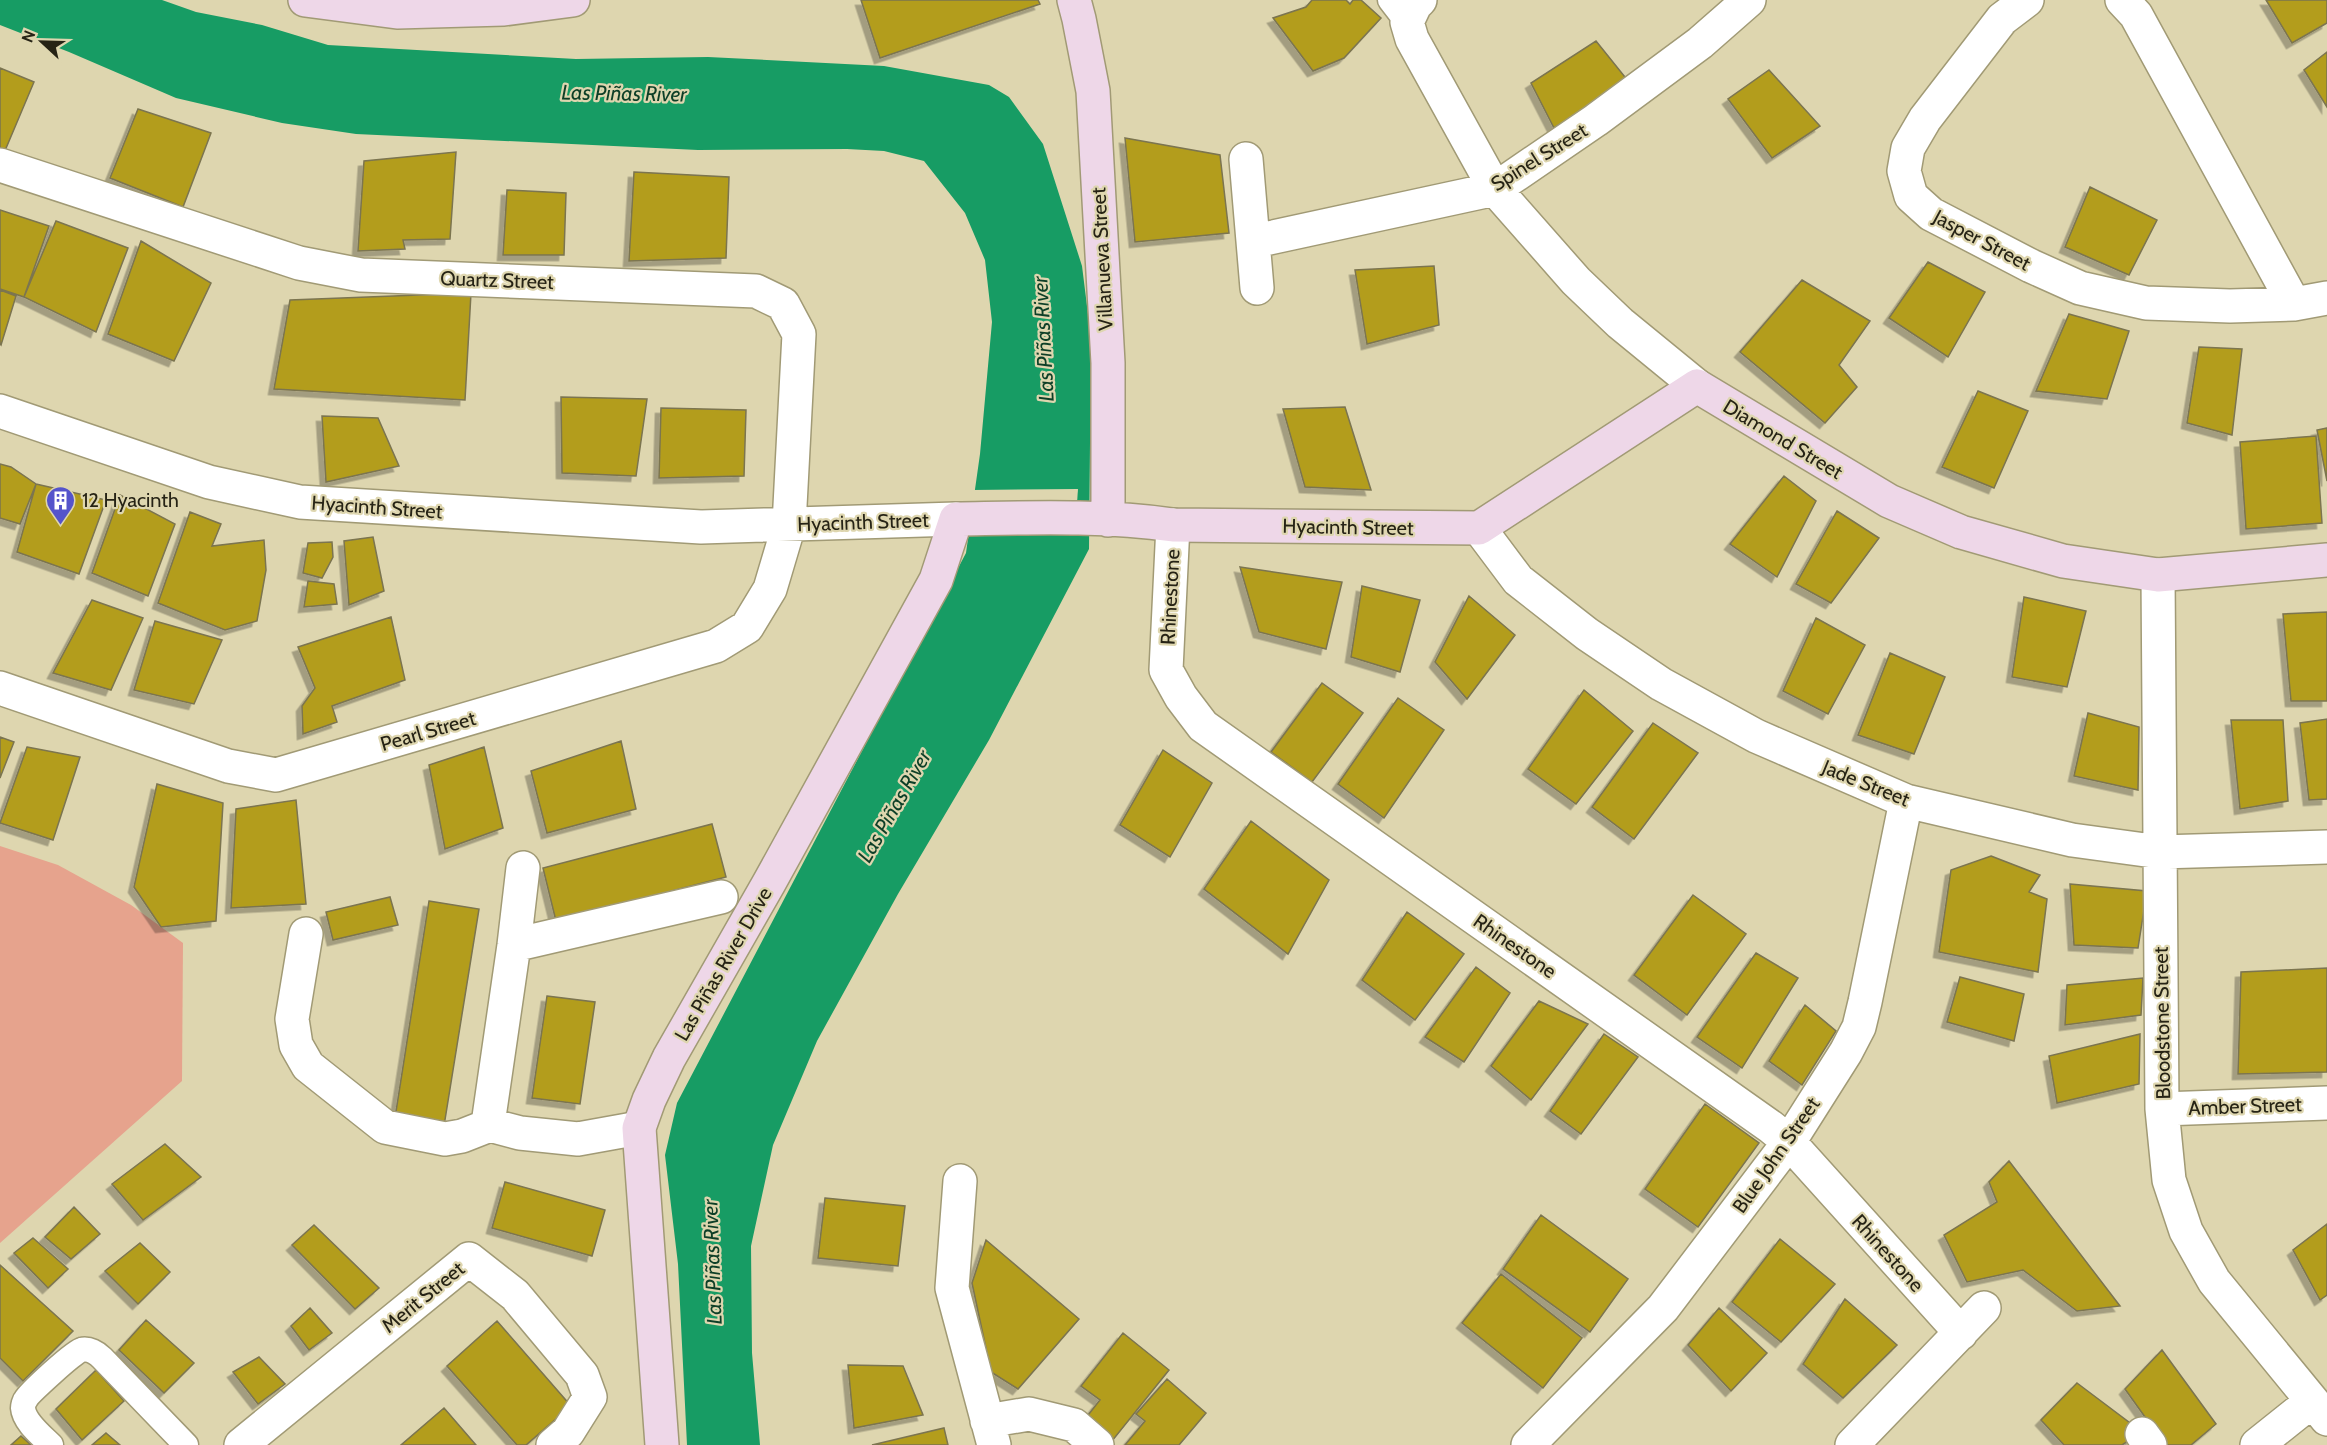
<svg xmlns="http://www.w3.org/2000/svg" width="2327" height="1445" font-family="Cabin,sans-serif">
	<style>
		.green { fill: #e6a38d }
		.water { fill: #179c64 }
		.pier { fill: #ded6af }
		.building { fill: #b39d1c; stroke: #7b7450; stroke-width: 1.5; filter: url(#shadow) }
		.lines { fill: none; stroke-linecap: round; stroke-linejoin: round }
		.lane-casing { stroke: #a19a75; stroke-width: 27 }
		.street-casing { stroke: #a19a75; stroke-width: 36 }
		.secondary-casing { stroke: #a19a75; stroke-width: 36 }
		.lane { stroke: #fff; stroke-width: 24 }
		.street { stroke: #fff; stroke-width: 33 }
		.secondary { stroke: #eed7e8; stroke-width: 33 }
		.labels { text-anchor: middle; dominant-baseline: central; stroke-width: 4.5; stroke-linejoin: round; paint-order: stroke }
		.street-label { font-size: 20px; fill: #262315; stroke: #ded6af }
		.poi-label { font-size: 20px; fill: #262315; stroke: #ded6af; text-anchor: start }
		.water-label { font-size: 21px; font-style: italic; fill: #0d3f27; stroke: #ded6af }
	</style>
	<defs>
		<filter id="shadow"><feDropShadow dx="-5.5" dy="5.5" stdDeviation="0" flood-color="#0004"/></filter>
	</defs>
	<rect width="100%" height="100%" fill="#ded6af"/>
	<path class="green" d="M0,846l58,19 73,40 52,38 -1,138 -182,162z"/>
	<path class="water" d="M0,0h162l34,12 66,13 66,20 248,14 132,-2 176,9 105,19 20,12 34,47 39,122 9,72 -2,211 -100,191 -91,154 -81,147 -44,104 -22,101 1,107 8,92h-73l-9,-181 -13,-109 12,-52 289,-550 14,-99 12,-132 -7,-62 -20,-47 -41,-52 -40,-10 -37,-2 -149,1 -342,-16 -74,-11 -106,-25 -107,-46 -69,-27z"/>
	<path class="pier" d="M1078,489l-3,42 -109,5 6,-46z"/>
	<path class="building" d="M861,0h177l2,4 -160,54z
		M1312,0h34l4,4 3,-4h8l20,18 -37,40 -31,13 -40,-53 33,-11z
		M2266,0h61v23l-35,20z
		M1596,41l33,41 -75,46 -23,-45z
		M2327,52v55l-23,-37z
		M0,68l34,14 -30,71 -4,-2z
		M1769,70l51,56 -48,32 -44,-59z
		M138,109l73,24 -28,74 -73,-29z
		M1125,138l95,17 9,78 -94,9z
		M456,152l-6,87 -47,1 2,9 -47,2 6,-90z
		M634,172l95,5 -3,81 -97,3z
		M2090,187l67,33 -28,55 -64,-28z
		M507,190l59,3 -2,62h-61z
		M0,210l49,16 -25,71 -24,-8z
		M56,221l72,27 -32,84 -72,-35z
		M141,241l70,42 -37,78 -66,-27z
		M1928,262l57,30 -37,65 -59,-39z
		M1434,266l5,59 -72,19 -12,-74z
		M1802,280l68,41 -31,44 18,22 -32,36 -85,-71z
		M0,290l16,6 -15,49 -1,-1z
		M471,293l-6,107 -191,-11 16,-89z
		M2069,314l60,17 -22,68 -71,-8z
		M2199,347l43,2 -10,86 -45,-12z
		M1978,391l50,20 -34,77 -52,-21z
		M561,397l86,2 -11,77 -74,-3z
		M1345,407l26,83 -66,-3 -22,-78z
		M661,408l85,2 -2,66 -85,2z
		M322,416l56,2 21,48 -73,16z
		M2327,428v53l-10,-51z
		M2316,436l6,87 -76,6 -6,-87z
		M0,464l11,3 25,17 -16,40 -20,-6z
		M1784,476l32,25 -39,76 -47,-33z
		M36,484l70,16 -27,74 -62,-22z
		M120,495l55,29 -27,72 -56,-23z
		M1837,511l42,27 -48,65 -35,-19z
		M190,512l31,12 -9,22 52,-6 2,30 -9,51 -32,9 -67,-27z
		M373,537l11,54 -35,14 -5,-64z
		M332,542l1,15 -11,21 -19,-5 5,-30z
		M1240,567l102,15 -16,67 -67,-17z
		M308,581l26,3 3,20 -33,3z
		M1362,586l58,14 -20,72 -49,-15z
		M1469,596l46,39 -48,64 -32,-37z
		M2024,597l62,14 -19,76 -55,-10z
		M92,600l51,18 -32,72 -58,-17z
		M2327,612v89h-36l-8,-87z
		M391,617l14,63 -73,26 5,16 -34,12 -1,-28 13,-18 -17,-41z
		M1816,618l49,27 -37,69 -45,-23z
		M155,621l67,19 -28,64 -60,-14z
		M1890,653l55,24 -31,77 -56,-19z
		M1322,683l41,30 -51,69 -41,-30z
		M1584,690l49,41 -57,73 -48,-35z
		M1398,698l46,32 -60,88 -46,-34z
		M2088,713l51,14 -1,63 -64,-14z
		M2327,719v80l-18,1 -9,-77z
		M2231,720h52l5,81 -48,8z
		M1653,723l45,30 -64,86 -42,-32z
		M0,737l14,5 -14,36z
		M621,741l15,68 -89,24 -16,-62z
		M27,747l53,10 -27,83 -53,-17z
		M484,747l19,81 -58,21 -16,-84z
		M1163,750l49,33 -42,74 -50,-32z
		M157,784l66,19 -7,118 -55,6 -27,-40z
		M296,800l10,104 -75,4 5,-99z
		M1251,821l78,59 -41,74 -84,-65z
		M712,824l14,53 -170,44 -13,-53z
		M1991,856l49,19 -11,17 18,7 -9,73 -99,-20 12,-82z
		M2070,884l77,7 -9,57 -64,-3z
		M1693,895l53,39 -59,81 -53,-40z
		M390,897l8,28 -65,15 -7,-28z
		M429,901l50,8 -35,217 -49,-8z
		M1407,912l57,42 -49,66 -53,-40z
		M1756,953l42,25 -56,90 -45,-31z
		M1476,967l34,26 -46,69 -39,-25z
		M2327,968v104l-89,2 3,-102z
		M1960,977l64,17 -10,47 -67,-19z
		M2143,978l-2,37 -76,10 2,-40z
		M547,996l48,6 -15,102 -48,-6z
		M1539,1001l49,23 -57,76 -40,-34z
		M1805,1005l31,26 -34,54 -33,-24z
		M1604,1034l34,23 -57,77 -31,-23z
		M2140,1034l-1,50 -82,19 -8,-47z
		M1705,1104l54,39 -61,84 -53,-38z
		M165,1144l36,33 -58,43 -31,-36z
		M2009,1161l111,145 -43,5 -54,-41 -56,12 -23,-47 53,-33 -8,-20z
		M505,1182l100,28 -13,46 -100,-28z
		M825,1198l80,8 -7,60 -80,-8z
		M74,1207l26,27 -29,25 -26,-22z
		M1541,1215l87,64 -38,53 -87,-63z
		M2327,1224v71l-7,5 -27,-50z
		M314,1225l65,63 -24,21 -63,-64z
		M33,1238l35,31 -20,19 -34,-35z
		M1780,1239l55,45 -54,58 -49,-40z
		M986,1240l93,79 -61,70 -27,-17 -19,-89z
		M140,1243l30,29 -32,32 -33,-33z
		M0,1265l73,66 -50,50 -23,-23z
		M1501,1274l81,64 -39,50 -81,-65z
		M1845,1299l52,46 -54,53 -40,-34z
		M310,1308l22,25 -23,17 -18,-24z
		M1719,1308l48,45 -36,38 -43,-46z
		M146,1320l48,43 -30,30 -45,-43z
		M497,1321l74,85 -45,39h-9l-70,-79z
		M1123,1333l46,37 -57,71 -27,-22 15,-19 -19,-14z
		M2162,1350l54,74 -25,21h-26l-40,-56z
		M259,1357l26,27 -27,20 -25,-32z
		M848,1365l55,1 20,49 -69,13z
		M96,1370l28,31 -42,39 -26,-31z
		M1167,1379l39,34 -27,32h-54l20,-24 -9,-7z
		M2077,1383l65,49 -20,13h-58l-23,-25z
		M444,1408l32,37h-75z
		M944,1428l4,17h-76z
		M106,1433l14,12h-28z
		M21,1436l10,9h-20z"/>
	<g class="lines">
		<defs>
			<path id="lane" d="M1390,0l17,22
				M51,1445c-9,-9 -27,-23 -28,-37 0,-2 1,-7 3,-9 3,-6 49,-48 55,-49 8,-2 16,3 21,8l84,87"/>
			<path id="street" d="M1420,0l-5,5 -8,17 5,17 83,150 81,92 44,42 77,63
				M2027,0l-25,19 -77,100 -17,29 -4,23 7,25 20,18 100,52 49,22 66,15 84,3 64,-2 33,-6
				M2122,0l14,15 158,289
				M1246,159l11,129
				M0,165l299,98 62,12 395,16 27,13 16,30 -10,191 -19,64 -23,38 -31,19 -440,129 -48,-9 -228,-78
				M1255,241l240,-52 101,-69 104,-77 49,-43
				M0,411l209,71 91,20 401,25 255,-8
				M1173,525l-7,145 15,27 22,29 568,401 18,15 172,191
				M1479,528l39,52 69,54 74,50 95,52 150,65 166,39 88,12 167,-5
				M2158,575l4,534 7,71 17,51 28,50 113,138
				M306,934l-14,85 4,26 12,21 77,61 60,12 17,-3 28,-11 30,8 58,6 61,-11
				M514,945l207,-48
				M2162,1109l165,-6
				M490,1125l-1,-8 25,-172 9,-77
				M960,1181l-8,107 42,157
				M987,1421l42,-7 45,11 23,20
				M2142,1434l8,11
				M241,1445l228,-186 46,36 67,80 8,22 -22,35 -15,13
				M1528,1445l135,-137 126,-166 57,-90 13,-25 6,-25 41,-201
				M1852,1445l132,-137
				M2257,1445l55,-44"/>
			<path id="secondary" d="M305,0l92,12 107,-3 69,-9
				M1074,0l5,19 14,72 15,272v157
				M662,1445l-23,-317 10,-28 20,-42 100,-175 167,-303 20,-61c72,-1 145,-4 217,6l306,3 218,-142 192,115 72,31 102,29 95,14 169,-15"/>
		</defs>
		<use href="#lane" class="lane-casing"/>
		<use href="#street" class="street-casing"/>
		<use href="#secondary" class="secondary-casing"/>
		<use href="#lane" class="lane"/>
		<use href="#street" class="street"/>
		<use href="#secondary" class="secondary"/>
	</g>
	<defs>
		<symbol id="building-pin" viewBox="-11 -11 22 30"><path d="M0 17L-7.5 6A9.5 9.5 0 1 1 7.5 6Z" fill="#5554cb" stroke="#ded6af"/><path d="M-4-6H4V6H1V3H-1V6H-4ZM-2.5-4.3h1.7v1.8h-1.7ZM.8-4.3h1.7v1.8H.8ZM-2.5-1h1.7V.8h-1.7ZM.8-1h1.7V.8H.8Z" fill="#fff"/></symbol>
	</defs>
	<g fill-rule="evenodd">
		<use href="#building-pin" x="44" y="484" width="33" height="45"/>
	</g>
	<g class="labels">
		<g class="street-label">
			<text transform="translate(1539 157) rotate(-32)">Spinel Street</text>
			<text transform="translate(1982 240) rotate(28)">Jasper Street</text>
			<text transform="translate(1102 259) rotate(-93)">Villanueva Street</text>
			<text transform="translate(497 280) rotate(2)">Quartz Street</text>
			<text transform="translate(1783 439) rotate(31)">Diamond Street</text>
			<text transform="translate(377 507) rotate(4)">Hyacinth Street</text>
			<text transform="translate(863 522) rotate(-2)">Hyacinth Street</text>
			<text transform="translate(1348 527) rotate(1)">Hyacinth Street</text>
			<text transform="translate(1170 597) rotate(-87)">Rhinestone</text>
			<text transform="translate(428 731) rotate(-16)">Pearl Street</text>
			<text transform="translate(1866 783) rotate(22)">Jade Street</text>
			<text transform="translate(1515 946) rotate(35)">Rhinestone</text>
			<text transform="translate(723 964) rotate(-60)">Las Piñas River Drive</text>
			<text transform="translate(2162 1023) rotate(-91)">Bloodstone Street</text>
			<text transform="translate(2245 1106) rotate(-2)">Amber Street</text>
			<text transform="translate(1776 1155) rotate(-55)">Blue John Street</text>
			<text transform="translate(1888 1253) rotate(48)">Rhinestone</text>
			<text transform="translate(423 1297) rotate(-39)">Merit Street</text>
		</g>
		<g class="poi-label">
			<text x="82" y="500">12 Hyacinth</text>
		</g>
		<g class="water-label">
			<text transform="translate(624 93) rotate(1)">Las Piñas River</text>
			<text transform="translate(1043 339) rotate(-93)">Las Piñas River</text>
			<text transform="translate(894 806) rotate(-60)">Las Piñas River</text>
			<text transform="translate(712 1262) rotate(-92)">Las Piñas River</text>
		</g>
	</g>
	<g transform="translate(42 42) rotate(292)" stroke="#ded6af" stroke-width="4.5" paint-order="stroke">
	<path d="M0-4.5L10 22L0 15L-10 22Z" fill="#262315"/>
	<text y="-9" font-size="16" font-weight="bold" text-anchor="middle" fill="#262315">N</text>
	</g>
</svg>
